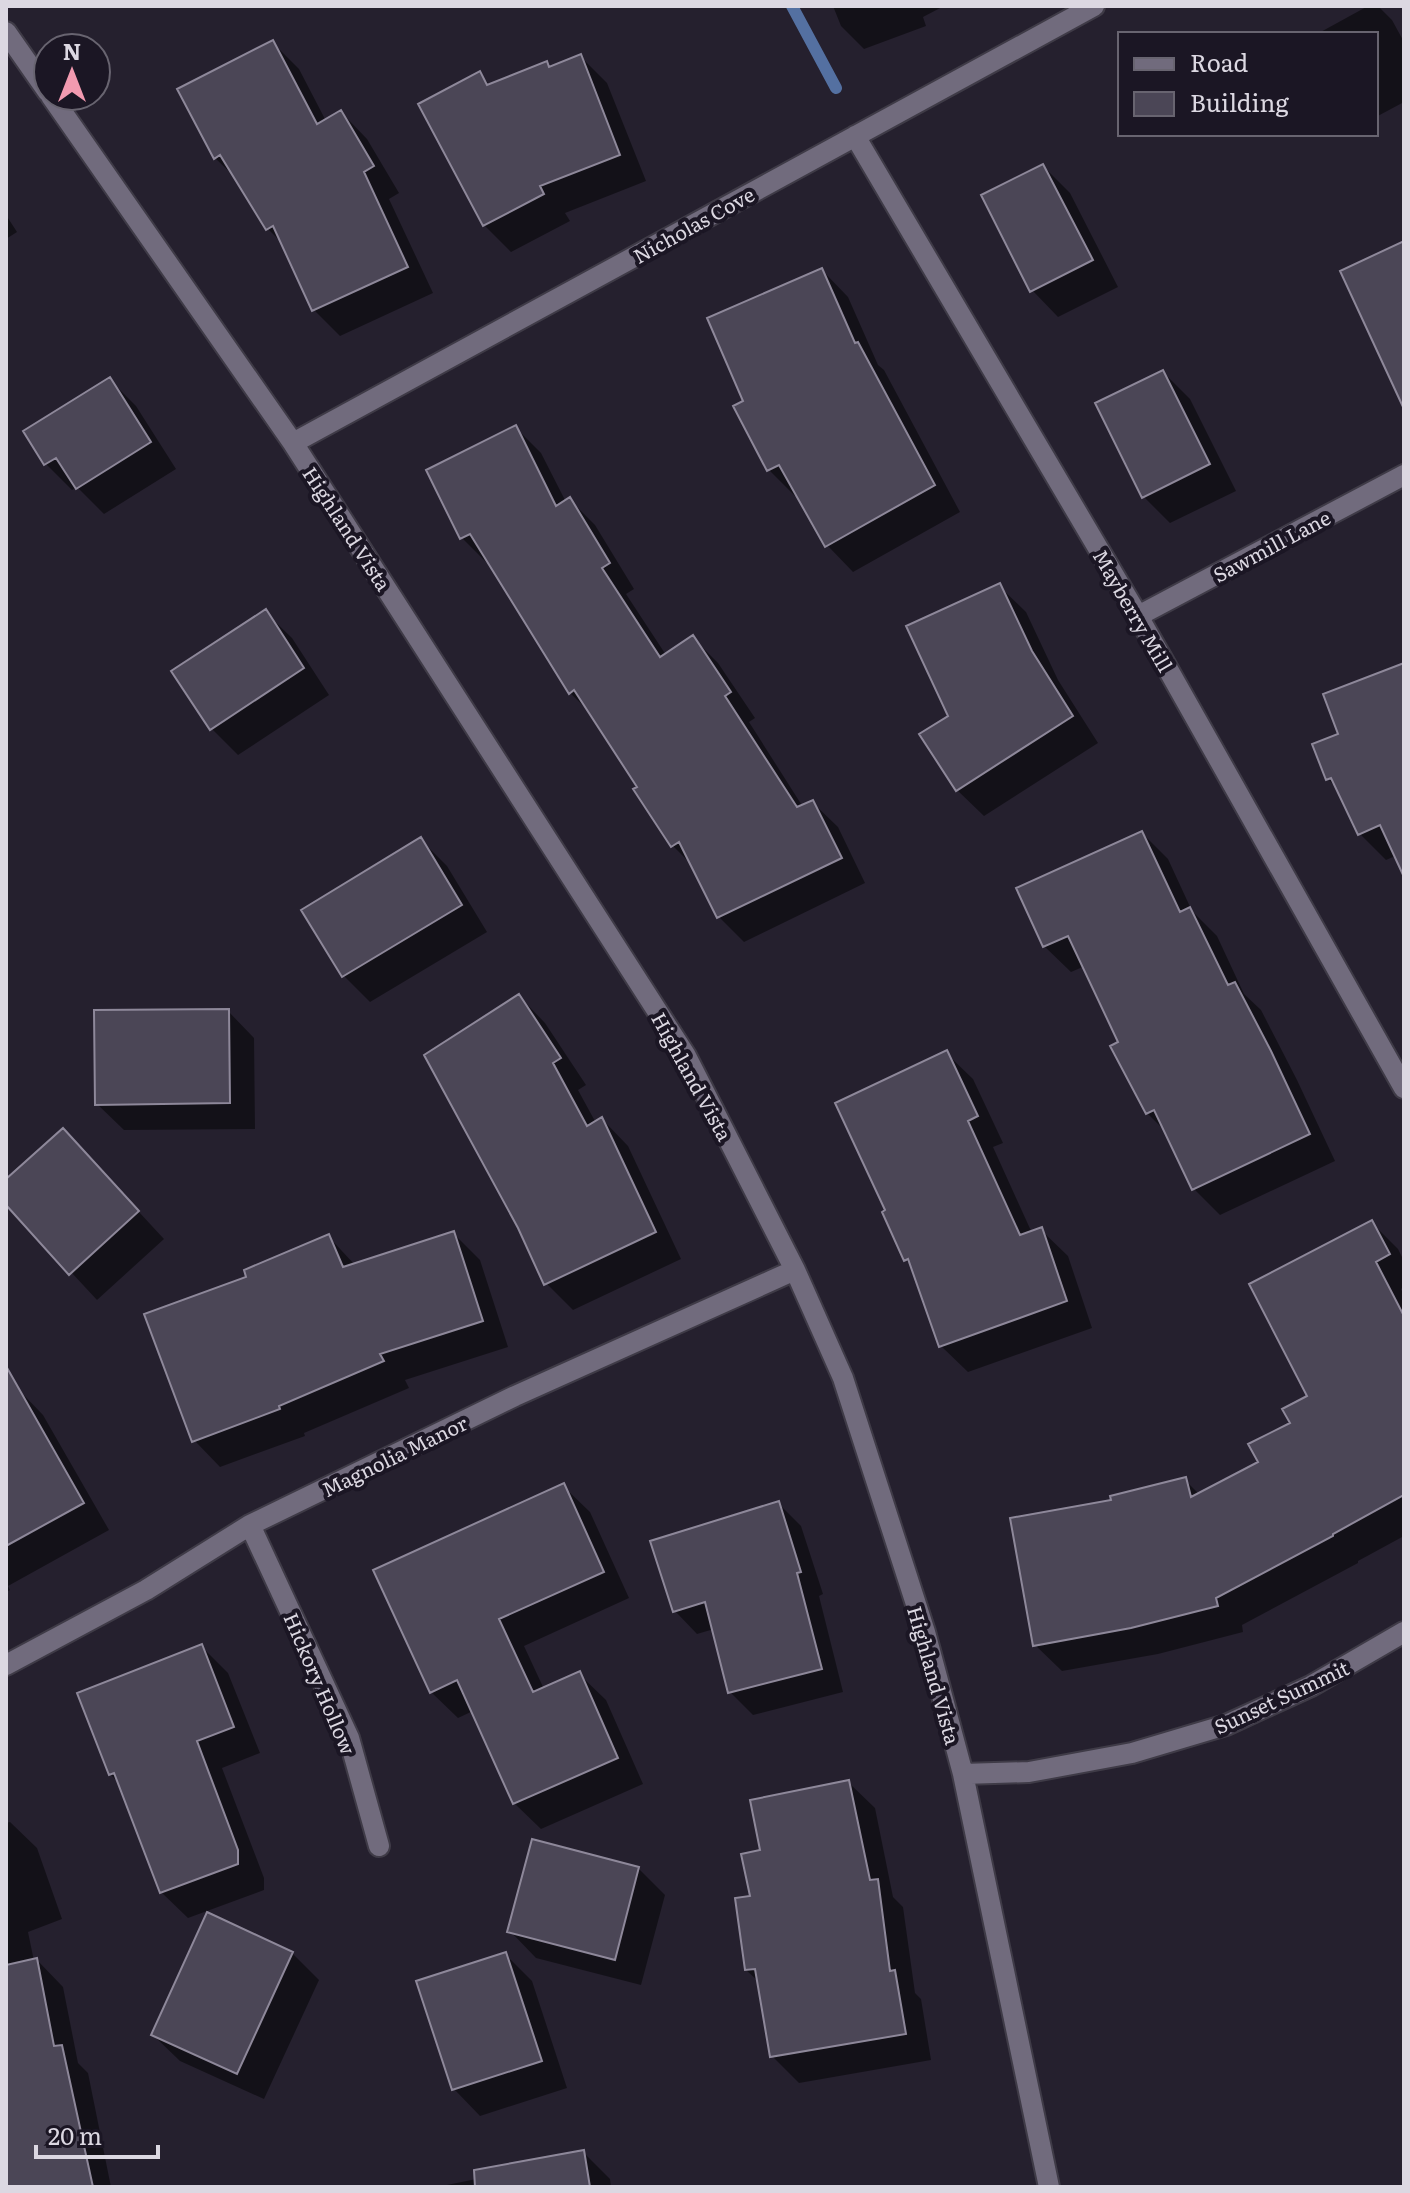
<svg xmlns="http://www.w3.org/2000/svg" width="1410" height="2193" font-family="Literata,serif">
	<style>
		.shadow { fill: #0007 }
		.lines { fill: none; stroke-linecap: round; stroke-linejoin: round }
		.stream { stroke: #5470a1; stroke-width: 12 }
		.building { fill: #4b4656; stroke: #8e889a; stroke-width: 2 }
		.street-casing { stroke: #3f3b47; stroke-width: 24 }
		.street { stroke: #716b7d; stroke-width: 20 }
		.labels { text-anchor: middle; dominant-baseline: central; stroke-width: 8; stroke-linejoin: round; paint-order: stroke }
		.street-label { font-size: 20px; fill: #dcd8e2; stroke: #1b1624 }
	</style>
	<rect width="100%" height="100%" fill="#25202e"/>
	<path class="shadow" d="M833,6h111l-21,11 3,9 -62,23 -23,-23z
		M1368,6h10l14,14 12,22v60l-28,15v-83h-59z
		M272,42l27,27 27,52 15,-9 26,27 32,54 -10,6 44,94 -93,43 -26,-26 -30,-65 -16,-16 -30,-49 -23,-22z
		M580,56l27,27 39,98 -81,32 5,8 -59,31 -27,-27 -5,-151 12,12 56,-23 5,5z
		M1043,166l27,27 48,94 -60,30 -26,-27z
		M6,215l11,17 -11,7z
		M822,270l26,27 30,68 6,5 76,142 -107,60 -26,-27 -29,-51 -3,2 -26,-26z
		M1163,372l27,27 46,92 -66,32 -26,-26z
		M109,379l27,27 40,63 -72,45 -27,-27 -5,3 -26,-26z
		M515,427l26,26 25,49 4,-2 25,25 39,64 -8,5 40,61 27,-17 25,25 37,55 -6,4 54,85 9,-5 26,25 27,56 -121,59 -25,-25 -26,-51 -20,-20 -33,-59 -48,-73 -22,-21 -81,-131 -2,1 -25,-25z
		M999,586l27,26 32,68 40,63 -114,73 -27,-26 -7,-74z
		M265,612l27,26 37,57 -91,60 -27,-27z
		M1404,672v186l-4,-4 -14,6 -27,-27 -20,-43 -11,-11 13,-44z
		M1142,833l26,26 24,52 25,25 27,58 17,16 36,70 38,81 -115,54 -27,-27 -26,-55 -20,-20 -26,-70 -36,-77 -14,6 -27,-26z
		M421,840l26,26 40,66 -117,70 -26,-26z
		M519,996l26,27 41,62 -8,5 18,33 6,-4 26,27 53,113 -108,51 -27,-27z
		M228,1011l26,27 1,91 -131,1 -27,-26z
		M946,1053l27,26 30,64 -10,4 39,86 9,-3 27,26 24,72 -124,44 -27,-26 -28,-79 -7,-7z
		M63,1130l101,109 -67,61 -91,-98v-20z
		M1371,1222l27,27 6,12v26l-3,2 3,6v241l-46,25v2l-116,62 1,7 -85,22 -96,17 -27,-26 79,-143 71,-22 15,15 60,-32 32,-40 18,-27z
		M454,1234l26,26 28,87 -103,33 4,8 -105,45 1,3 -85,31 -26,-27 55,-162 79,-42 27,29z
		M17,1388l26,27 66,115 -101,56 2,4 -4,2v-198z
		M563,1486l27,26 39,86 -105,48 20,43 35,-15 27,26 37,84 -102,45 -27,-26 -41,-92 -15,7 -27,-26z
		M778,1503l23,23 22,68 -4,2 24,96 -90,23 -23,-23 -16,-63 -17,5 -22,-23z
		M202,1647l26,26 32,80 -38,15 42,110v12l-76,28 -27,-26 -40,-107 -11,-11z
		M848,1782l27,26 18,89 10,10 12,86 6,6 10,61 -132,23 -27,-27 -13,-74 -13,-12 6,-72 10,-47z
		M10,1822l27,26 25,71 -34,13 6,29 3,-1 26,27 15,76 10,10 23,114h-105v-364z
		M638,1868l27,27 -24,90 -105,-27 -26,-27z
		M292,1953l27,27 -55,119 -84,-38 -27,-26z
		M506,1955l26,26 35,107 -87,28 -26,-27z
		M583,2152l27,27 1,8h-174l64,-13z"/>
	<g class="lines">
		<path class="stream" d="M792,6l44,82"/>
	</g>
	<path class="building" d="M273,40l44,84 24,-14 33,56 -10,6 44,95 -96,44 -39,-85 -7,4 -46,-75 -6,4 -37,-70z
		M581,54l39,101 -80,31 4,8 -61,32 -65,-122 62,-33 7,14 60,-24 2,6z
		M1043,164l50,96 -63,32 -49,-97z
		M1404,241v168l-64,-138z
		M822,268l33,75 3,-1 77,143 -110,62 -46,-82 -12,6 -34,-65 10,-5 -36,-83z
		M1163,370l47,94 -68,34 -47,-95z
		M110,377l41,65 -75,47 -20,-31 -12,7 -21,-34z
		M516,425l40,81 14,-9 40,66 -8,5 58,89 33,-22 38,57 -6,4 72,111 16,-7 29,58 -125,60 -38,-76 -8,5 -38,-58 4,-2 -63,-97 -5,4 -99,-160 -10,5 -34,-69z
		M1000,583l32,68 41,65 -117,75 -37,-57 29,-18 -42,-90z
		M266,609l38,59 -94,62 -39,-59z
		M1404,663v214l-24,-52 -22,10 -27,-57 -5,2 -14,-36 26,-10 -15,-40z
		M1142,831l38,81 10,-5 38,78 7,-3 36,69 39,83 -118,56 -38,-80 -8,4 -36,-68 8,-4 -50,-106 -25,11 -27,-59z
		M421,837l41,68 -120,72 -41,-67z
		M519,994l42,64 -8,5 34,63 15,-9 54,115 -112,53 -26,-57 -94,-173z
		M229,1009l1,94 -135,2 -1,-95z
		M947,1050l31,66 -10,5 52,114 22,-8 25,74 -128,46 -31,-88 -4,2 -22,-49 3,-2 -50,-107z
		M63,1128l76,83 -70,64 -63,-70v-26z
		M1372,1220l18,34 -14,8 28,54v179l-71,39v2l-117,62 2,8 -87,22 -98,18 -23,-128 101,-18 -1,-4 76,-19 5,20 67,-35 -10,-18 42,-21 -8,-14 25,-13 -58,-112z
		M454,1231l29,90 -103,33 4,7 -105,45 1,3 -88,33 -48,-128 102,-37 -2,-7 85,-36 14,33z
		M6,1366l78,137 -78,43z
		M564,1483l40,89 -105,47 34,73 47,-21 38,87 -105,46 -56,-124 -27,13 -57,-123z
		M779,1501l22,71 -4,1 25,96 -94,24 -23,-91 -32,10 -23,-71z
		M202,1644l32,83 -37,14 41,109v14l-78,29 -46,-120 -5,2 -32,-82z
		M849,1780l21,100 8,-1 12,92 5,-1 11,64 -136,23 -15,-88 -10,1 -10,-72 15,-2 -9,-42 19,-4 -10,-50z
		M532,1839l107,28 -24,93 -108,-28z
		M207,1912l86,40 -56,122 -86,-39z
		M506,1952l36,109 -90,29 -36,-109z
		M37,1958l17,88 8,-1 31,142h-87v-222z
		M584,2150l6,37h-115l-1,-17z"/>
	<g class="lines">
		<defs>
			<path id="street" d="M6,32l42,60
				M51,96l242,347 393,613 109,214 48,108 82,254 38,142 86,413
				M855,136l283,480 266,472
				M293,443l801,-437
				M1138,616l266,-141
				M250,1525l99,213 30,108
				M6,1665l140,-75 104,-65 265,-129 280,-126
				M963,1774l66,-2 103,-19 94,-28 85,-39 93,-54"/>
		</defs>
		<use href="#street" class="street-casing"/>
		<use href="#street" class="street"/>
	</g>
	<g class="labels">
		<g class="street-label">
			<text transform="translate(693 224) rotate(-29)">Nicholas Cove</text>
			<text transform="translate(348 528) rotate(57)">Highland Vista</text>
			<text transform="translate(1271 545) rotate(-28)">Sawmill Lane</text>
			<text transform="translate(1134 610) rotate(60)">Mayberry Mill</text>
			<text transform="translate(693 1076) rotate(61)">Highland Vista</text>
			<text transform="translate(394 1455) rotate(-26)">Magnolia Manor</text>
			<text transform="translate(935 1675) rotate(74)">Highland Vista</text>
			<text transform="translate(321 1683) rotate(67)">Hickory Hollow</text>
			<text transform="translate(1281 1696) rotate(-25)">Sunset Summit</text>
		</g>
	</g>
	<rect width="1410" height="2193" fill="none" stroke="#dcd8e2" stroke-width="16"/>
	<rect x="1118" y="32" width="260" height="104" fill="#1b1624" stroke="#686470" stroke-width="2"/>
	<rect x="1134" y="58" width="40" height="12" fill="#716b7d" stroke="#686470" stroke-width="2"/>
	<text x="1190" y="72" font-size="24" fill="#dcd8e2">Road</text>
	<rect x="1134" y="92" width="40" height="24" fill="#4b4656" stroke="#686470" stroke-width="2"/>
	<text x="1190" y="112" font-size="24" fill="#dcd8e2">Building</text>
	<g transform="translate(72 72)"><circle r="38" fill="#1b1624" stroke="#686470" stroke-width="2"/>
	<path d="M0-6L14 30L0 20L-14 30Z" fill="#f29ab0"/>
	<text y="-12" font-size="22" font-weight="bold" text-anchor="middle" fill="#dcd8e2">N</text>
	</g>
	<path d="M36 2145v12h122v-12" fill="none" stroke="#dcd8e2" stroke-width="4"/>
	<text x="48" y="2145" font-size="24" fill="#dcd8e2" stroke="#1b1624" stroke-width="6" paint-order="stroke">20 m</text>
</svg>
